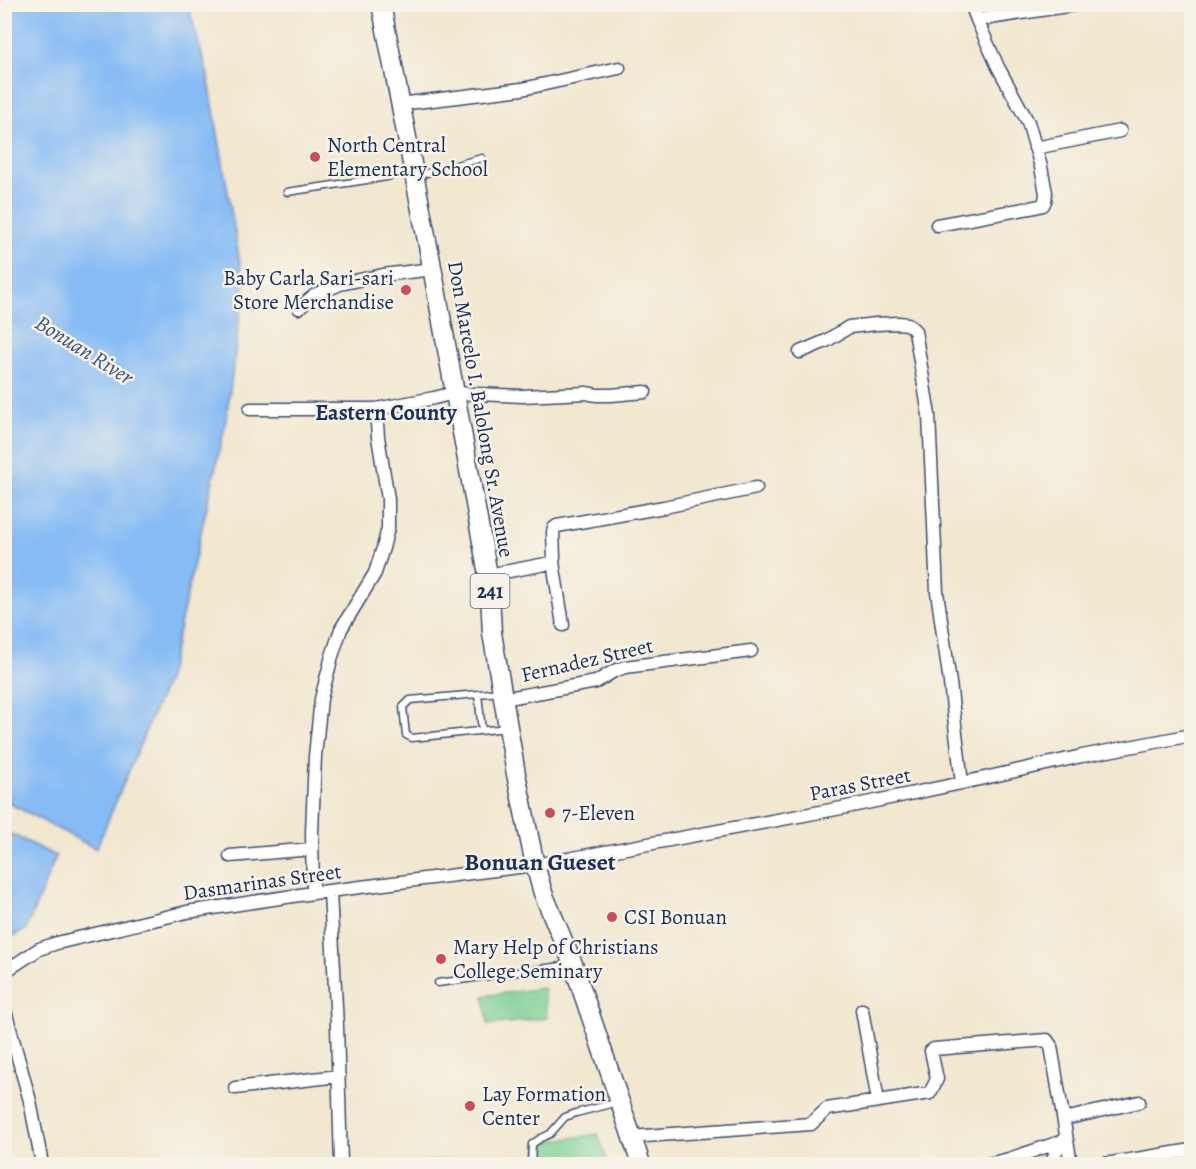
<svg xmlns="http://www.w3.org/2000/svg" width="1196" height="1169" font-family="Alegreya,serif">
	<style>
		.green { fill: #7ad094; stroke: #4a8079; stroke-width: 1.5 }
		.water { fill: #86bbf5; stroke: #5075aa; stroke-width: 1.5 }
		.lines { fill: none; stroke-linecap: round; stroke-linejoin: round }
		.service-casing { stroke: #3b4b6f; stroke-width: 9 }
		.minor-casing { stroke: #3b4b6f; stroke-width: 15 }
		.primary-casing { stroke: #3b4b6f; stroke-width: 21 }
		.service { stroke: #fff; stroke-width: 6 }
		.minor { stroke: #fff; stroke-width: 12 }
		.primary { stroke: #fff; stroke-width: 18 }
		.poi-dot { fill: #d1495b; stroke: #f7f3e8; stroke-width: 2 }
		.labels { text-anchor: middle; dominant-baseline: central; stroke-width: 5; stroke-linejoin: round; paint-order: stroke }
		.shield { fill: #f7f3e8; stroke: #5d6a87; stroke-width: 1.5 }
		.shield-label { font-size: 20px; font-weight: bold; fill: #1b2f5e }
		.poi-label { font-size: 21px; fill: #1b2f5e; stroke: #f7f3e8; text-anchor: start }
		.street-label { font-size: 21px; fill: #1b2f5e; stroke: #f7f3e8 }
		.water-label { font-size: 22px; font-style: italic; fill: #365284; stroke: #f7f3e8 }
		.neighbourhood-label { font-size: 22px; font-weight: bold; fill: #1b2f5e; stroke: #f7f3e8 }
		.quarter-label { font-size: 24px; font-weight: bold; fill: #1b2f5e; stroke: #f7f3e8 }
	</style>
	<rect width="100%" height="100%" fill="#f7f3e8"/>
	<filter id="ink" filterUnits="userSpaceOnUse"><feTurbulence type="fractalNoise" baseFrequency=".0167" numOctaves="2"/><feDisplacementMap in="SourceGraphic" scale="12" xChannelSelector="R" yChannelSelector="G"/><feConvolveMatrix kernelMatrix="1 2 1 2 8 2 1 2 1" color-interpolation-filters="sRGB"/></filter>
	<filter id="wash" filterUnits="userSpaceOnUse"><feTurbulence type="fractalNoise" baseFrequency=".008" numOctaves="4" result="noise"/><feDisplacementMap in="SourceGraphic" scale="24" xChannelSelector="R" yChannelSelector="G"/><feGaussianBlur stdDeviation="1.35" result="paint"/><feColorMatrix in="noise" values="0 0 0 0 0 0 0 0 0 0 0 0 0 0 0 0 0 1.4 0 .05"/><feComposite in="paint" operator="in"/></filter>
	<g filter="url(#wash)">
		<rect width="100%" height="100%" fill="#f2e7cf"/>
		<path class="green" d="M543,988l4,30 -59,7 -4,-29z
			M598,1134l10,30h-181l1,-3 110,-5v-13z"/>
		<path class="water" d="M4,5h184l20,71 36,210 -19,140 -57,252 -72,171 -91,-48z
			M5,831l51,25 -30,74 -21,10z"/>
	</g>
	<g filter="url(#ink)">
		<g class="lines">
			<defs>
				<path id="service" d="M416,176l66,-18
					M287,192l100,-15 23,-7
					M501,692l-91,8 -7,7 3,28 6,3 95,-10
					M478,694l4,37
					M438,983l131,-18
					M531,1164l1,-20 9,-6 9,-4 15,-17 11,-4 43,-11"/>
				<path id="minor" d="M971,4l6,16 103,-16
					M400,104l122,-15 97,-21
					M1035,148l85,-17
					M937,225l98,-18 8,-2 2,-4 1,-8 -5,-26 -13,-45 -30,-55 -21,-47
					M299,308l16,-13 25,-11 43,-9 50,-6
					M800,352l26,-11 23,-14 27,-3 22,-1 10,1 7,7 14,84 8,177 13,91 12,100
					M250,409h126
					M553,562l10,63
					M488,575l63,-12 3,-5 -1,-26 1,-4 3,-2 107,-19 92,-19
					M503,699l93,-17 18,-11 11,-4 126,-16
					M230,856l82,-7
					M330,892l7,134 4,138
					M313,893l-1,-60 3,-77 6,-57 11,-43 9,-27 34,-56 8,-25 5,-20v-29l-10,-62 -2,-28 58,-11 20,-5 68,3 64,-3 11,2h14l34,-3
					M4,972l35,-23 18,-6 130,-31 126,-19 222,-28 312,-58 115,-24 120,-27 110,-21
					M4,1007l26,94 12,63
					M862,1010l16,91
					M235,1088l104,-12
					M1064,1119l75,-17
					M631,1137l180,-13 16,-15 103,-16 7,-14 -6,-28 3,-2 113,-9 4,6 20,118
					M988,1164l21,-5 57,-19
					M1051,1164l9,-22
					M1105,1164l87,-14"/>
				<path id="primary" d="M381,4l49,252 58,319 2,18 2,40 24,141 19,91 8,28 30,71 68,200"/>
			</defs>
			<use href="#service" class="service-casing"/>
			<use href="#minor" class="minor-casing"/>
			<use href="#primary" class="primary-casing"/>
			<use href="#service" class="service"/>
			<use href="#minor" class="minor"/>
			<use href="#primary" class="primary"/>
		</g>
	</g>
	<g class="poi-dot">
		<circle cx="315" cy="157" r="6"/>
		<circle cx="406" cy="290" r="6"/>
		<circle cx="550" cy="813" r="6"/>
		<circle cx="612" cy="917" r="6"/>
		<circle cx="441" cy="959" r="6"/>
		<circle cx="470" cy="1106" r="6"/>
	</g>
	<g class="labels">
		<rect class="shield" x="470.5" y="574" width="39" height="34" rx="4.5"/>
		<g class="shield-label">
			<text x="490" y="591">241</text>
		</g>
		<g class="poi-label">
			<text x="327" y="145">North Central<tspan x="327" dy="24">Elementary School</tspan></text>
			<text x="394" y="278" text-anchor="end">Baby Carla Sari-sari<tspan x="394" dy="24">Store Merchandise</tspan></text>
			<text x="562" y="813">7-Eleven</text>
			<text x="624" y="917">CSI Bonuan</text>
			<text x="453" y="947">Mary Help of Christians<tspan x="453" dy="24">College Seminary</tspan></text>
			<text x="482" y="1094">Lay Formation<tspan x="482" dy="24">Center</tspan></text>
		</g>
		<g class="street-label">
			<text transform="translate(481 409) rotate(80)">Don Marcelo I. Balolong Sr. Avenue</text>
			<text transform="translate(587 660) rotate(-13)">Fernadez Street</text>
			<text transform="translate(860 784) rotate(-11)">Paras Street</text>
			<text transform="translate(262 882) rotate(-8)">Dasmarinas Street</text>
		</g>
		<g class="water-label">
			<text transform="translate(84 350) rotate(32)">Bonuan River</text>
		</g>
		<g class="neighbourhood-label">
			<text x="386" y="413">Eastern County</text>
		</g>
		<g class="quarter-label">
			<text x="540" y="862">Bonuan Gueset</text>
		</g>
	</g>
	<rect width="1196" height="1169" fill="none" stroke="#f7f3e8" stroke-width="24"/>
</svg>
